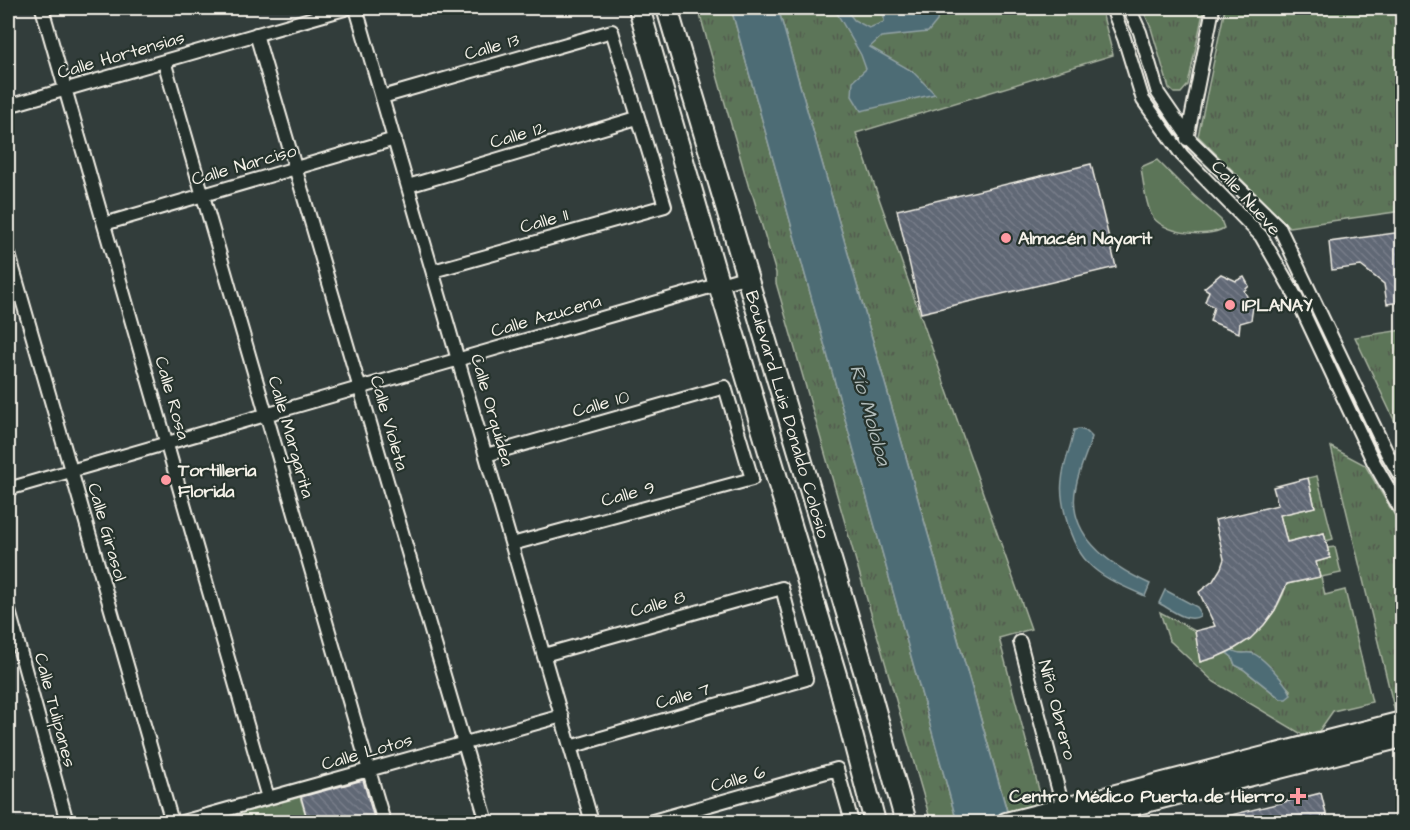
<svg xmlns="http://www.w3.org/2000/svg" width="1410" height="830" font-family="'Architects Daughter',sans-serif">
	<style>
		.grass { fill: url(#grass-tufts); stroke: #a8b2a0; stroke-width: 1.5 }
		.garden { fill: #5c7458; stroke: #a8b2a0; stroke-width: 1.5 }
		.water { fill: #4e6c75; stroke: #90a1a3; stroke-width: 1.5 }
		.building { fill: url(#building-back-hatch); stroke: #f4f1e8; stroke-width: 1.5 }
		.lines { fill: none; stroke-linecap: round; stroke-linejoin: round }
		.minor-casing { stroke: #f4f1e8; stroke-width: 16 }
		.secondary-casing { stroke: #f4f1e8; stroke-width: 22 }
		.primary-casing { stroke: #f4f1e8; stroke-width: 24 }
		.minor { stroke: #26332d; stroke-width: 12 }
		.secondary { stroke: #26332d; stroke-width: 18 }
		.primary { stroke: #26332d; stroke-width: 20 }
		.poi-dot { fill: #ff9aa2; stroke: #26332d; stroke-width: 2 }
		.labels { text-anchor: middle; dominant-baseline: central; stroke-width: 4.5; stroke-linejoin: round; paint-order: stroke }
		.street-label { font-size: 18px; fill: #f4f1e8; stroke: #26332d }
		.poi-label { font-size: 18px; font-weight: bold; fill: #f4f1e8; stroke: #26332d; text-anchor: start }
		.water-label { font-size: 20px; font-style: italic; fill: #b2bcba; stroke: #26332d }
	</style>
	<defs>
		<pattern id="grass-tufts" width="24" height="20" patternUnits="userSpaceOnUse" patternTransform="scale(1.5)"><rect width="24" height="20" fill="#5c7458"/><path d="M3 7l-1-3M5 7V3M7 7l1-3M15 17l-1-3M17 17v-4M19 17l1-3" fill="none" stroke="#525c4e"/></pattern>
		<pattern id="building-back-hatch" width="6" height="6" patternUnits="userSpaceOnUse" patternTransform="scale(1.5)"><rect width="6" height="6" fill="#606775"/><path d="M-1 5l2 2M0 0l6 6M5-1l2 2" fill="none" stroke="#777d89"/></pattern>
	</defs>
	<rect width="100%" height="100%" fill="#323d3b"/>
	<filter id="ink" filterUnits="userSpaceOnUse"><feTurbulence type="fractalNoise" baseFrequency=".0167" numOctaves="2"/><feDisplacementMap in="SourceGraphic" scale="12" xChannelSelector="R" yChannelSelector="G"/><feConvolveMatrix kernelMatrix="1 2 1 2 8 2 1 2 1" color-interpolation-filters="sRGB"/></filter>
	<g filter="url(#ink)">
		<path class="grass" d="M698,8h33l226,814h-26l-155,-539v-10l-23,-77 -4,-8z
			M778,8h323l12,47 -257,78 175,496 -32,9 44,167 -35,9z
			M1142,8h62l-16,77 -7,8h-7l-5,-5 -18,-60z
			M1225,8h177v203l-113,16 -91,-91z
			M1402,330v96h-5l-42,-89z
			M1331,447l34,18 33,56 4,5v184l-7,2z
			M1317,476l16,63 -7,2 -2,-8 -37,9 -7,-27 35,-8 -7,-29z
			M1335,547l6,26 -20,4 4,18 20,-5 27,112 -39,9 -14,20 -16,4 -89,-53 -45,-42 -9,-28 35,19 5,31 27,-9 5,4 3,8 8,4 38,30 10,-8 -33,-34 -6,-4h-17l-3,-3c26,-14 46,-38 55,-66l32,-7 -3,-15 14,-4 -3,-10z
			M300,797l8,25h-98z"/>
		<path class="garden" d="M1157,160l24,24 40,36 3,8c-18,11 -63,6 -73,-14 -6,-14 -8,-32 -10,-47z"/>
		<path class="water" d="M731,8h47l232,814h-53z
			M834,8h11l9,12 15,8 15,-6v-14h55l-2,13 -9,11 -47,5 -11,10 42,24 23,23 -74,17 -9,-15 1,-15 13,-12 -5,-14z
			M1079,429l7,2 6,6c-5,16 -13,32 -16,49 -11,50 35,80 74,98l-5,12c-44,-19 -67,-29 -79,-78 -3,-12 -6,-25 -4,-37 1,-17 9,-33 12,-51z
			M1165,590l32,17 2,3 1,6c-12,8 -30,-7 -41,-13z
			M1232,650c7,5 11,2 19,3 10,1 38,33 40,42l-5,4h-5l-38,-30 -8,-4 -3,-8 -5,-4z"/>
		<path class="building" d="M1091,164l25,103 -195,46 -24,-103z
			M1402,232v70l-15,2 -3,-20 -23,-18 -29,4 -3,-28z
			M1221,274l15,7 8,-4 5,9 -5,5 9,16 -2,13 -11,3 -1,10 -29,-12 4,-14 -9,-5 4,-11 -5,-3z
			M1308,478l7,29 -35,8 7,27 37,-9 6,25 -14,4 4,15 -33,7 -12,26 -11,15 -14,14 -16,10 -17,8 -17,5 -5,-31 20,-5 -16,-34 14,-11 8,-13 3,-9 -9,-39 63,-15 -5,-18z
			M363,780l12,41 -67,1 -7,-25z
			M1321,793l7,29h-109v-4z"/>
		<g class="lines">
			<defs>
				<path id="minor" d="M42,8l226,790
					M356,8l236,814
					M1112,8l12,30 19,62 39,55 79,81 36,63 76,162 29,51
					M1129,8l11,24 18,61 33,48 88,86 108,226 15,26
					M256,34l231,788
					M164,61l220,761
					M382,97l230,-66 53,175 -232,65
					M8,106l340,-98
					M1187,139l26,-131
					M408,186l229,-68
					M104,224l291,-85
					M8,251l164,571
					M486,455l239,-68 27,92 -240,65
					M8,489l740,-213
					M8,607l59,215
					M1020,642l45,173
					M544,655l238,-67 24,91 -236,68
					M182,822l380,-106
					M649,822l188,-53 15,53"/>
				<path id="secondary" d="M1006,822l396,-101
					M1070,822l332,-84"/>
				<g id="primary">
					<path d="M639,8l80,277 120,400 36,137"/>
					<path id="s1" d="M667,8l198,666 41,148"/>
				</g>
			</defs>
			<use href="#minor" class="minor-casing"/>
			<use href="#secondary" class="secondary-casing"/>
			<use href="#primary" class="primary-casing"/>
			<use href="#minor" class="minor"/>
			<use href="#secondary" class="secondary"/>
			<use href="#primary" class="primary"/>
		</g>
	</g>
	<g class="poi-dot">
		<circle cx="1006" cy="238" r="6"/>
		<circle cx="1230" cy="305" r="6"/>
		<circle cx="166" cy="480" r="6"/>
		<path d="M1295 787h6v6h6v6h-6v6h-6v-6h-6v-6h6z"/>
	</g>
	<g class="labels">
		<g class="street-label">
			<text transform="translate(492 47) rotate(-16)">Calle 13</text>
			<text transform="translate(121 55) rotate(-16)">Calle Hortensias</text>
			<text transform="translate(518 135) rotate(-16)">Calle 12</text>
			<text transform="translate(244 165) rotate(-16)">Calle Narciso</text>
			<text transform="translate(1246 198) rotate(48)">Calle Nueve</text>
			<text transform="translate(544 221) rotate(-16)">Calle 11</text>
			<text transform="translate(546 316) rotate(-16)">Calle Azucena</text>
			<text transform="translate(172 398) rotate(74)">Calle Rosa</text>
			<text transform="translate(601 404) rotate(-16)">Calle 10</text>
			<text transform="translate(492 410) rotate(74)">Calle Orquídea</text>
			<text stroke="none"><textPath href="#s1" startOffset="424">Boulevard Luis Donaldo Colosio</textPath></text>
			<text transform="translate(389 423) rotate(74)">Calle Violeta</text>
			<text transform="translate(291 437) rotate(74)">Calle Margarita</text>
			<text transform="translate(628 494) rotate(-15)">Calle 9</text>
			<text transform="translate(107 532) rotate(74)">Calle Girasol</text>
			<text transform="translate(658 604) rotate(-16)">Calle 8</text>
			<text transform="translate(683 696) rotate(-16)">Calle 7</text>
			<text transform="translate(55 710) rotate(75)">Calle Tulipanes</text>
			<text transform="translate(1057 710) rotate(75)">Niño Obrero</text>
			<text transform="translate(367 752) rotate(-16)">Calle Lotos</text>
			<text transform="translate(738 779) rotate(-16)">Calle 6</text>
		</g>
		<g class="poi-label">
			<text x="1018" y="238">Almacén Nayarit</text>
			<text x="1242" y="305">IPLANAY</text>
			<text x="178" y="470">Tortilleria<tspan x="178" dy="21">Florida</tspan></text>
			<text x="1284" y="796" text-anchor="end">Centro Médico Puerta de Hierro</text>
		</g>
		<g class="water-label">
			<text transform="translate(870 415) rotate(74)">Río Mololoa</text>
		</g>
	</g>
	<rect width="1410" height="830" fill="none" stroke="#26332d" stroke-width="30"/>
	<rect x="15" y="15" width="1380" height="800" fill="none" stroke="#f4f1e8" stroke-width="2" filter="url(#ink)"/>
</svg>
